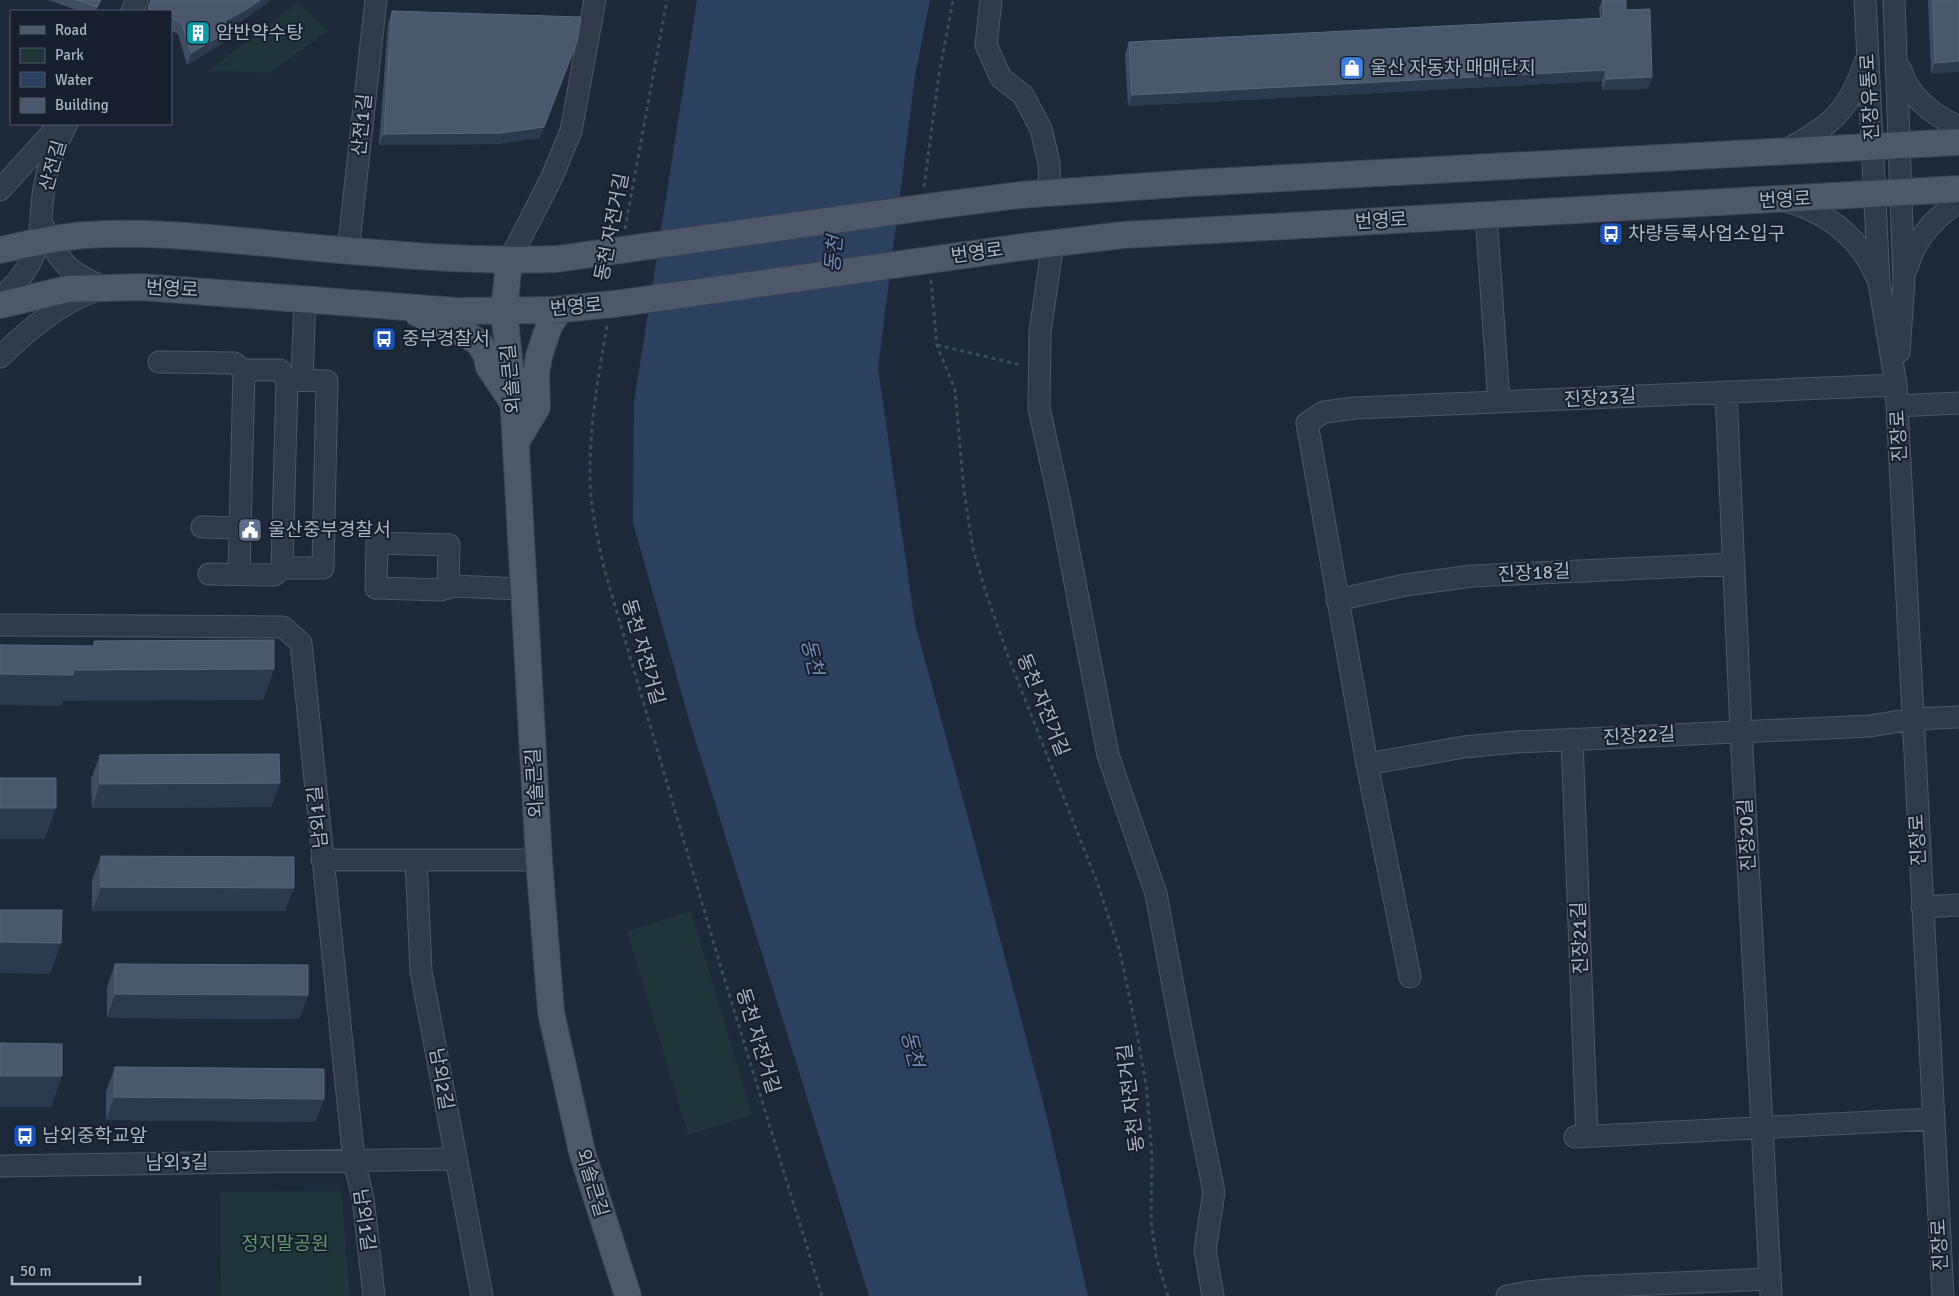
<svg xmlns="http://www.w3.org/2000/svg" width="1959" height="1296" font-family="Signika,'Noto Sans KR',sans-serif">
	<style>
		.green { fill: #1f3539 }
		.water { fill: #2c405f }
		.lines { fill: none; stroke-linecap: round; stroke-linejoin: round }
		.minor-casing { stroke: #4e5767; stroke-width: 23 }
		.major-casing { stroke: #3a4352; stroke-width: 28 }
		.path { stroke: #395154; stroke-width: 3; stroke-dasharray: 4 4; stroke-linecap: butt }
		.minor { stroke: #313a48; stroke-width: 21 }
		.major { stroke: #4e5869; stroke-width: 26 }
		.major-bridge-casing { stroke: #3a4352; stroke-width: 28; stroke-linecap: butt }
		.major-bridge { stroke: #4e5869; stroke-width: 26 }
		.wall { fill: #404d61 }
		.shaded-wall { fill: #2d394c }
		.building { fill: #4b586c; stroke: #5a667a }
		.labels { text-anchor: middle; dominant-baseline: central; stroke-width: 4; stroke-linejoin: round; paint-order: stroke }
		.poi-label { font-size: 19px; fill: #aab4c6; stroke: #171f2d; text-anchor: start }
		.street-label { font-size: 19px; fill: #aab4c6; stroke: #171f2d }
		.park-label { font-size: 19px; fill: #60986f; stroke: #171f2d }
		.water-label { font-size: 20px; font-style: italic; fill: #6f89b2; stroke: #171f2d }
	</style>
	<rect width="100%" height="100%" fill="#1d2838"/>
	<path class="green" d="M298,2l29,30 -58,41 -61,-2z
		M691,911l61,204 -64,20 -61,-204z
		M341,1191l9,105h-129l-1,-104z"/>
	<path class="water" d="M697,0h233l-15,76 -37,292 37,256 51,186 80,303 42,183h-219l-179,-573 -57,-200 1,-121z"/>
	<g class="lines">
		<defs>
			<path id="minor" d="M991,0l-5,45 15,33 22,17 18,34 8,34 1,29
				M1865,0l14,283 17,102 47,911
				M1894,0l10,282 -5,70
				M132,11l5,-11
				M1901,70c8,27 32,45 58,57
				M1784,151c45,-24 65,-39 81,-89
				M0,190l60,-66
				M1786,201c41,12 73,35 90,75
				M1486,215l13,187
				M44,227c13,34 26,47 60,60
				M1053,243l-13,89 -1,76 21,96 48,251 48,139 26,140 32,158 -9,58 8,46
				M348,251l28,-251
				M509,261l42,-82 20,-48 24,-131
				M1907,268c8,-29 27,-50 52,-66
				M0,298c18,-14 32,-34 38,-56 4,-18 3,-36 6,-54 4,-22 12,-45 23,-64
				M0,357c28,-27 60,-54 97,-67
				M159,362l75,1 10,7
				M302,380l3,-82
				M1726,392l15,339 30,565
				M1897,406l62,-3
				M202,527l39,1
				M209,574l65,1 8,-7h41l4,-187 -40,-1 -5,188
				M239,574l5,-204h36l7,10
				M448,588l1,-43 -72,-2 -1,45 65,2 13,-4 70,3
				M1337,600l68,-15 67,-9 262,-12
				M0,625l283,2 18,16 53,518 9,37 11,98
				M1572,739l15,397
				M1367,764l97,-17 52,-5 354,-16 42,-7 47,-2
				M322,860h217
				M416,860l5,111 61,325
				M1922,907l37,-2
				M1410,977l-43,-213 -60,-341 17,-11 32,-4 540,-23
				M1575,1137l358,-18
				M0,1166l455,-7
				M1507,1296l21,-4 53,-5 189,-8"/>
			<path id="major" d="M1020,195l171,-12 768,-41
				M1023,247l100,-12 836,-46
				M0,250c28,-6 56,-13 86,-15 70,-5 141,5 211,11 87,8 173,16 260,13
				M509,261l-5,50 9,84 26,465 12,152 31,140 46,144
				M0,305l68,-16 73,-2 316,24 96,-1
				M417,313l52,23 10,7 7,11 3,13 23,34
				M516,442l21,-35 -1,-33 3,-18 10,-30 11,-17"/>
		</defs>
		<use href="#minor" class="minor-casing"/>
		<use href="#major" class="major-casing"/>
		<path class="path" d="M924,187l15,-113 14,-74
			M625,229l42,-229
			M931,280l6,65 18,45 9,101 9,58 14,47 21,60 89,226 23,70 17,81 10,58 5,67 -1,63 5,35 12,40
			M607,326c-9,51 -18,103 -17,155 1,30 8,58 14,87l118,403 100,325
			M937,345l84,20"/>
		<use href="#minor" class="minor"/>
		<use href="#major" class="major"/>
		<defs>
			<path id="major-bridge" d="M557,259l377,-53 86,-11
				M553,310l61,-6 409,-57"/>
		</defs>
		<use href="#major-bridge" class="major-bridge-casing"/>
		<use href="#major-bridge" class="major-bridge"/>
	</g>
	<path class="wall" d="M48,0h53l-5,11h-16z
		M151,0h120l-28,20 -17,9 1,3 -4,11 -36,22 -9,-31 -7,-3v-20h-24z
		M1602,0h24v10l22,79 -46,1v-9l-474,25 -3,-52 4,-12 471,-24 -1,-10z
		M1928,0h31l-28,74z
		M392,11l148,127 -44,6 -117,1 9,-122z
		M100,755l180,28 -9,24 -179,1 -1,-29z
		M101,856l184,55h-193v-31z
		M115,964l193,31 -9,24 -192,-1v-31z
		M115,1067l209,32 -9,23 -209,-2v-29z"/>
	<path class="shaded-wall" d="M260,0h11l-28,20 -23,12 5,-11z
		M227,32l-4,11 -36,22 4,-12z
		M577,42l-37,96 -44,6 -117,1 5,-11z
		M1959,61v11l-28,2 4,-11z
		M1606,70l-4,11 -474,25 4,-11z
		M1652,77l-4,12 -46,1 4,-11z
		M274,669l-11,31 -200,1 -1,5 -62,-1v-31l73,-4z
		M280,783l-9,24 -179,1 8,-24z
		M0,808h56l-11,31h-45z
		M101,887l193,1 -9,23h-193z
		M0,942l61,1 -11,31 -50,-1z
		M115,994l193,1 -9,24 -192,-1z
		M0,1076h62l-11,31h-51z
		M114,1097l210,2 -9,23 -209,-2z"/>
	<path class="building" d="M76,0h25l-4,7z
		M151,0h109l-13,9 -22,12 2,11 -36,21 -9,-30 -11,-5v-7h-15l-8,-3z
		M1603,0h23v10l24,-1 2,68 -46,2v-9l-474,25 -3,-53 475,-24z
		M1933,0h26v61l-24,2z
		M392,11l189,6 -4,25 -33,85 -44,6 -116,1z
		M274,640v29l-201,1v5l-73,-1v-29l94,1v-5z
		M279,754l1,29 -180,1v-29z
		M0,778h56v30h-56z
		M101,856l193,1v31l-193,-1z
		M0,910h62l-1,33 -61,-1z
		M115,964l193,1v30l-193,-1z
		M0,1043l62,1v32h-62z
		M115,1067l209,2v30l-210,-2z"/>
	<defs>
		<symbol id="building-square" viewBox="-11 -11 22 22"><rect x="-9" y="-9" width="18" height="18" rx="4" fill="#0f9aa8" stroke="#171f2d"/><path d="M-4-6H4V6H1V3H-1V6H-4ZM-2.5-4.3h1.7v1.8h-1.7ZM.8-4.3h1.7v1.8H.8ZM-2.5-1h1.7V.8h-1.7ZM.8-1h1.7V.8H.8Z" fill="#fff"/></symbol>
		<symbol id="shop-square" viewBox="-11 -11 22 22"><rect x="-9" y="-9" width="18" height="18" rx="4" fill="#3f7fe0" stroke="#171f2d"/><path d="M-5-2.5h2.3a2.7 3.5 0 0 1 5.4 0H5L5.5 6h-11ZM-1.5-2.5h3a1.5 2.3 0 0 0-3 0Z" fill="#fff"/></symbol>
		<symbol id="bus-square" viewBox="-11 -11 22 22"><rect x="-9" y="-9" width="18" height="18" rx="4" fill="#1a4fb4" stroke="#171f2d"/><path d="M-5-6H5V4H4V6H2V4H-2V6H-4V4H-5ZM-3.5-4V0h7V-4ZM-3.5 1.2v1.5H-2V1.2ZM2 1.2v1.5H3.5V1.2Z" fill="#fff"/></symbol>
		<symbol id="civic-square" viewBox="-11 -11 22 22"><rect x="-9" y="-9" width="18" height="18" rx="4" fill="#5c6f8a" stroke="#171f2d"/><path d="M-.6-6.5H3V-4.5H.6V-3L4-1V1h2V6H-6V1h2V-1L-.6-3ZM-1.2 2.5V6h2.4V2.5Z" fill="#fff"/></symbol>
	</defs>
	<g fill-rule="evenodd">
		<use href="#building-square" x="184" y="19" width="28" height="28"/>
		<use href="#shop-square" x="1338" y="54" width="28" height="28"/>
		<use href="#bus-square" x="1597" y="220" width="28" height="28"/>
		<use href="#bus-square" x="370" y="325" width="28" height="28"/>
		<use href="#civic-square" x="236" y="516" width="28" height="28"/>
		<use href="#bus-square" x="11" y="1122" width="28" height="28"/>
	</g>
	<g class="labels">
		<g class="poi-label">
			<text x="216" y="33">암반약수탕</text>
			<text x="1370" y="68">울산 자동차 매매단지</text>
			<text x="1628" y="234">차량등록사업소입구</text>
			<text x="402" y="339">중부경찰서</text>
			<text x="268" y="530">울산중부경찰서</text>
			<text x="42" y="1136">남외중학교앞</text>
		</g>
		<g class="street-label">
			<text transform="translate(1870 97) rotate(-93)">진장유통로</text>
			<text transform="translate(362 125) rotate(-84)">산전1길</text>
			<text transform="translate(53 166) rotate(-74)">산전길</text>
			<text transform="translate(1785 200) rotate(-3)">번영로</text>
			<text transform="translate(1381 221) rotate(-3)">번영로</text>
			<text transform="translate(612 227) rotate(-79)">동천 자전거길</text>
			<text transform="translate(977 253) rotate(-8)">번영로</text>
			<text transform="translate(172 289) rotate(3)">번영로</text>
			<text transform="translate(576 307) rotate(-5)">번영로</text>
			<text transform="translate(511 379) rotate(-95)">외솔큰길</text>
			<text transform="translate(1600 398) rotate(-3)">진장23길</text>
			<text transform="translate(1899 436) rotate(-93)">진장로</text>
			<text transform="translate(1534 573) rotate(-3)">진장18길</text>
			<text transform="translate(643 652) rotate(74)">동천 자전거길</text>
			<text transform="translate(1043 705) rotate(68)">동천 자전거길</text>
			<text transform="translate(1639 736) rotate(-3)">진장22길</text>
			<text transform="translate(535 783) rotate(-93)">외솔큰길</text>
			<text transform="translate(318 817) rotate(-96)">남외1길</text>
			<text transform="translate(1747 835) rotate(-93)">진장20길</text>
			<text transform="translate(1918 840) rotate(-93)">진장로</text>
			<text transform="translate(1580 938) rotate(-92)">진장21길</text>
			<text transform="translate(758 1041) rotate(73)">동천 자전거길</text>
			<text transform="translate(441 1079) rotate(80)">남외2길</text>
			<text transform="translate(1131 1098) rotate(-97)">동천 자전거길</text>
			<text transform="translate(177 1163) rotate(-1)">남외3길</text>
			<text transform="translate(592 1183) rotate(73)">외솔큰길</text>
			<text transform="translate(364 1220) rotate(82)">남외1길</text>
			<text transform="translate(1940 1245) rotate(-93)">진장로</text>
		</g>
		<g class="park-label">
			<text x="285" y="1244">정지말공원</text>
		</g>
		<g class="water-label">
			<text transform="translate(834 254) rotate(-85)">동천</text>
			<text transform="translate(812 657) rotate(76)">동천</text>
			<text transform="translate(912 1049) rotate(76)">동천</text>
		</g>
	</g>
	<rect x="10" y="10" width="162" height="115" fill="#171f2d" stroke="#525b6a"/>
	<rect x="20" y="26" width="25" height="8" fill="#4e5869" stroke="#525b6a"/>
	<text x="55" y="35" font-size="15" fill="#aab4c6">Road</text>
	<rect x="20" y="48" width="25" height="15" fill="#1f3539" stroke="#525b6a"/>
	<text x="55" y="60" font-size="15" fill="#aab4c6">Park</text>
	<rect x="20" y="72" width="25" height="15" fill="#2c405f" stroke="#525b6a"/>
	<text x="55" y="85" font-size="15" fill="#aab4c6">Water</text>
	<rect x="20" y="98" width="25" height="15" fill="#4b586c" stroke="#525b6a"/>
	<text x="55" y="110" font-size="15" fill="#aab4c6">Building</text>
	<path d="M12 1276v8h128v-8" fill="none" stroke="#aab4c6" stroke-width="2.5"/>
	<text x="20" y="1276" font-size="15" fill="#aab4c6" stroke="#171f2d" stroke-width="4" paint-order="stroke">50 m</text>
</svg>
